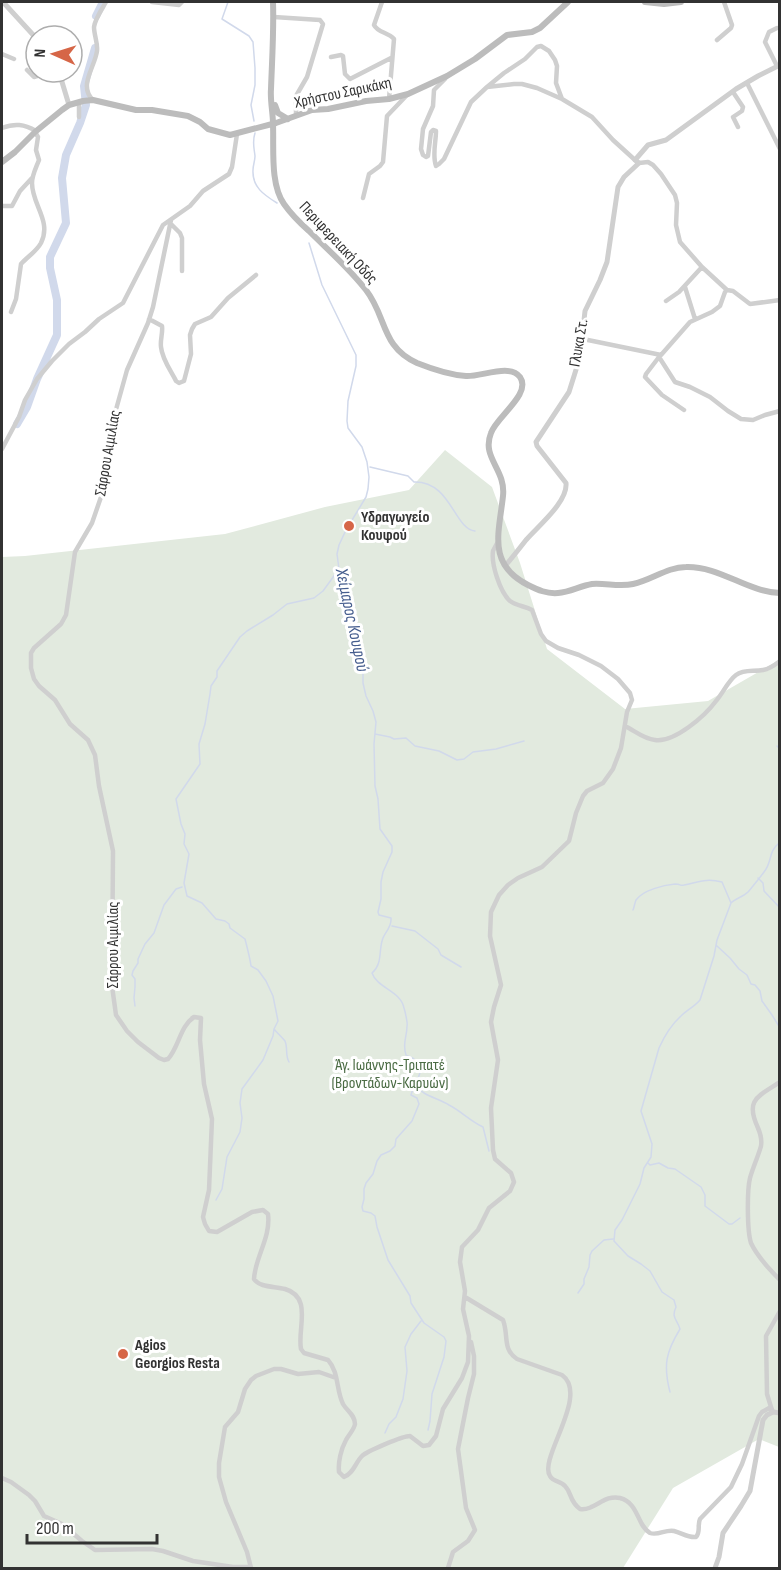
<svg xmlns="http://www.w3.org/2000/svg" width="781" height="1570" font-family="'Sofia Sans Condensed',sans-serif">
	<style>
		.green { fill: #e2eadf }
		.lines { fill: none; stroke-linecap: round; stroke-linejoin: round }
		.stream { stroke: #d1d9eb; stroke-width: 1.5 }
		.river { stroke: #d1d9eb; stroke-width: 8 }
		.minor { stroke: #cfcfcf; stroke-width: 4.5 }
		.tertiary { stroke: #cfcfcf; stroke-width: 5 }
		.secondary { stroke: #bcbcbc; stroke-width: 6 }
		.poi-dot { fill: #d66647; stroke: #fff; stroke-width: 2 }
		.labels { text-anchor: middle; dominant-baseline: central; stroke-width: 6; stroke-linejoin: round; paint-order: stroke }
		.street-label { font-size: 16px; fill: #323232; stroke: #fff }
		.poi-label { font-size: 16px; font-weight: bold; fill: #323232; stroke: #fff; text-anchor: start }
		.park-label { font-size: 16px; fill: #4a6b43; stroke: #fff }
		.water-label { font-size: 18px; font-style: italic; fill: #465e8e; stroke: #fff }
	</style>
	<rect width="100%" height="100%" fill="#fff"/>
	<path class="green" d="M445,450l47,37 28,76 27,86 78,60 83,-8 71,-41v787l-20,-8 -86,49 -50,80h-621v-1011l23,-1 200,-22 100,-27 84,-17z"/>
	<g class="lines">
		<path class="stream" d="M228,2l-6,17 27,17 4,6 2,26v17l-4,20 3,16
			M255,133c-3,9 -1,14 0,23 0,5 -2,9 -2,14 -1,17 11,25 24,33
			M309,243l13,42 34,70v11l-8,35 -1,20 1,7 14,19 5,15 2,15 -1,12 -2,8 -20,33 -7,15 -2,9 2,15 8,23 4,33 8,14 4,13v31l3,13 7,15 3,11 -2,22 1,42 3,13 2,30 12,17v6l-9,20 -2,10v17l-3,13 1,3 12,3c1,10 -7,14 -9,23 -3,11 0,24 -10,32 5,15 29,18 32,35 1,3 4,16 3,18 0,12 -5,17 -1,29 3,2 7,2 9,5 13,9 -2,25 -4,35l6,3 2,6 -7,17 -16,18 -1,7 -5,5 -9,4 -4,6 -4,13 -7,9 -2,6v10l-2,8 1,4 8,2 4,3 2,11 11,33 22,36 1,7 13,20 20,14 2,4 -2,16 -12,37 -2,27 -2,9
			M370,467l38,9 6,6c37,-1 40,47 61,49
			M375,734l15,3 4,2 12,-1 9,8 24,5 18,9 7,-1 9,-7 23,-3 28,-8
			M777,746l3,3
			M758,878l5,5 1,8 16,17
			M633,910c1,-2 2,-8 3,-10 7,-10 28,-15 39,-16 7,0 3,2 9,1 15,-3 22,-7 38,-3l9,21
			M392,926l23,5 23,18 3,6 20,12
			M717,946l13,12 9,11 8,6 4,9 4,1 5,6 2,10 10,14 8,13
			M135,1006l-1,-8 1,-11v-8l-3,-4 1,-4 5,-8v-4l7,-15 9,-11 10,-28 12,-16 6,-2
			M274,1029c3,4 8,8 11,12 3,7 0,14 4,21
			M415,1085c8,11 23,13 34,20 12,6 21,16 34,22l6,24
			M648,1163l2,2 9,-2 9,5 7,1 26,18 4,8v11l24,18h3l8,-6
			M216,1200l6,-11 5,-32 13,-25 2,-14 -2,-15 2,-14 21,-29 10,-24 1,-7 4,-8 -5,-25 -7,-15 -8,-11 -7,-4c-1,-8 -4,-19 -6,-27l-15,-11 -1,-4 -4,-3 -9,-2 -14,-16 -15,-7 -3,-13 5,-29 -5,-10 1,-10 -4,-10 -5,-25 24,-35 -1,-20 6,-20 5,-30 1,-8 6,-9v-6l23,-34 7,-6 26,-16 14,-11 27,-6 9,-7 16,-22
			M578,1293l6,-9v-5l5,-12 1,-12 2,-4 12,-11 9,-1
			M670,1392c-7,-27 -4,-40 10,-63 -3,-10 -9,-11 -4,-22l-2,-7 -12,-8 -12,-21 -9,-7 -13,-8 -14,-15 1,-11 7,-10 18,-36 4,-16 7,-11 1,-13 -11,-33 18,-63c5,-11 13,-24 22,-32 6,-6 13,-9 19,-16l14,-44 3,-16 14,-37c5,-5 12,-6 17,-11 5,-6 11,-13 16,-20 9,-11 3,-19 16,-30
			M385,1433l4,-9 7,-7 7,-18 4,-28 -2,-24 6,-13 10,-13"/>
		<path class="river" d="M96,16l7,-14
			M17,424l10,-17 10,-28 20,-44v-35l-7,-32v-11l16,-34 -4,-45 4,-23 14,-32 6,-18 -2,-19 11,-38"/>
		<path class="minor" d="M152,2l27,3 3,-3
			M382,2l-8,23c4,8 14,7 20,14l-5,60
			M274,17l46,3 3,4 -16,53 -11,19v20
			M777,28l-8,4 -4,10 12,24
			M717,40l14,-12 1,-3 -8,-23
			M2,54l12,5
			M331,57l10,-2 2,1 2,18 5,5 41,-21
			M27,70l7,7 15,-5
			M445,79l-11,11 -1,16 -10,23 -2,20 2,6 3,2 2,-1 3,-24 2,-2 3,1c0,11 -4,24 0,35l3,-2 5,-5 27,-57 16,-15 27,-3h8l15,4 25,11 30,18 21,23 22,20
			M747,83l33,66
			M487,87l17,-14 21,-14 12,-12 4,-1 8,5 6,9 2,6 -1,17 6,16
			M733,92l10,15 -1,4 -9,6 5,10
			M93,100c-15,-14 2,-33 4,-49 1,-8 -3,-16 -3,-24 1,-8 8,-18 12,-25
			M79,102v15
			M2,128c13,-5 22,-4 34,3
			M639,163l9,-1 5,3 8,9 14,21 2,8 -1,22 4,17 22,25 25,23
			M363,198l6,-24 11,-8 3,-4 4,-46 21,-22
			M2,206h10l8,-15 12,-13
			M171,220l-18,87 -5,16 -21,47 -15,54 -7,58 -4,15 -9,26 -17,29 -9,63 -5,9 -27,24 -3,5v15l3,11 5,7 16,14 15,24 18,16 7,15 4,31 14,65 -1,135 4,29 11,16 11,11 21,16 5,2 4,-1c11,-12 12,-33 26,-42l7,1 -1,22 4,44 8,35 -3,71 -6,27 2,7 4,7 8,1 35,-20 11,-2 5,4c3,24 -13,43 -14,65 6,9 21,7 31,10 28,8 12,40 16,60l3,4 24,7c11,12 8,30 15,44 4,7 12,11 12,20 -1,6 -6,10 -9,16 -5,9 -8,22 -7,32l5,5c10,-4 11,-14 18,-21 5,-5 41,-20 48,-20l13,10 6,-1 7,-9 7,-27 19,-31 6,-16 1,-26 -6,-27 2,-18 -5,-29 2,-15 16,-17 11,-22 21,-17 4,-9 -3,-9 -16,-14 -2,-9 -2,-42 7,-48 -7,-38 3,-15 7,-22 -11,-49 1,-24 8,-17 9,-10 10,-7 24,-11 27,-26 7,-28 7,-17 4,-5 16,-8 10,-14 8,-21 6,-36 5,-12 -2,-7 -12,-14 -17,-13 -22,-11 -21,-7 -12,-7 -5,-7 -9,-24c-7,-4 -15,-4 -22,-9 -10,-9 -19,-37 -17,-50 1,-2 4,-8 5,-9
			M170,223l10,10 2,5v33
			M685,287l10,32
			M666,301l13,-9 23,-25
			M11,312l5,-13 5,-35c6,-7 15,-12 20,-21 11,-22 -9,-38 -9,-60 0,-8 4,-15 7,-23l-3,-10 2,-13 -3,-5
			M149,319l13,7c1,7 -2,14 -1,21 1,12 10,24 15,34l3,2 5,-2 7,-27 -1,-19 2,-6 3,-5 16,-7 17,-19 28,-23
			M583,339l78,16 29,-33 22,-10 8,-6 5,-14 2,-2 6,1 17,13 30,-4
			M659,357l16,25 15,5 20,10 18,14 13,8 12,1 12,-5 15,-4
			M659,357l-13,17 -1,3 17,18 22,15
			M2,449l17,-32 6,-17 12,-21 15,-18 17,-17 16,-12 14,-13 24,-16 40,-78 27,-19 13,-15 26,-17 3,-7 5,-33
			M625,726c10,5 19,13 30,14 19,3 50,-24 61,-39 7,-8 12,-20 20,-26 8,-6 18,-3 27,-5 7,-1 12,-5 17,-9
			M780,1082c-23,15 -35,18 -22,46 3,7 4,12 3,18 -3,11 -8,21 -11,32 -3,12 -3,53 1,65 6,13 18,26 29,37
			M465,1297l38,23c6,16 -1,29 14,39l45,16c28,20 -24,84 -12,101 3,6 11,5 15,10 7,7 4,15 15,23 15,2 24,-15 40,-11 19,5 17,28 30,35 8,3 16,-4 24,-2 8,2 14,7 22,6 5,-5 1,-12 4,-18l31,-32 11,-23 17,-48 3,-4 9,-5 2,5
			M771,1407l-4,-13 -1,-58 14,-25
			M2,1478l9,4 18,13 6,6 9,15 18,8 20,17 13,9 57,-1 11,2 30,10 40,6h18
			M251,1568l-4,-16 -21,-50 -7,-25v-14l6,-36 13,-15 7,-23 6,-9 5,-4 18,-7h7l17,5 21,-2 17,6
			M448,1568l5,-16 15,-11 7,-11 -9,-22 -8,-59 10,-51 6,-24v-18l-3,-14"/>
		<path class="tertiary" d="M3,2l33,36
			M59,72l10,33
			M505,566c7,-8 14,-17 21,-26 12,-14 42,-38 40,-57l-29,-37 -1,-4 33,-50 11,-35 5,-46 15,-31 7,-18 11,-75 6,-10 15,-14 -4,-3 13,-15 18,-5 70,-51 22,-13 22,-11
			M715,1568l4,-11 4,-24 18,-27 9,-15 13,-71 4,-5 6,-3 7,1"/>
		<path class="secondary" d="M273,2c1,29 -1,58 -2,87 -1,11 2,24 2,35 1,25 -3,60 11,80 7,10 16,19 25,27 19,19 40,37 57,59 21,27 15,57 51,73 15,6 33,12 49,13 15,1 44,-13 54,1 12,17 -24,40 -29,56 -10,25 15,36 12,63 -4,37 -16,68 25,89 10,5 19,9 30,8 12,-1 22,-7 34,-9 14,-1 28,3 41,0 19,-4 34,-17 53,-17 34,-1 61,25 94,26
			M645,2l19,2 17,-2
			M275,105l3,8 10,6
			M2,162l13,-10 20,-20 27,-22 7,-5 14,-4 10,-1 43,10h16l36,6 12,6 8,7 22,6 46,-12 36,-13 16,-1 38,-8 23,-2 19,-5 39,-18 28,-17 32,-24 25,-3 8,-4 28,-26"/>
	</g>
	<g class="poi-dot">
		<circle cx="349" cy="526" r="6"/>
		<circle cx="123" cy="1354" r="6"/>
	</g>
	<g class="labels">
		<g class="street-label">
			<text transform="translate(343 93) rotate(-12)">Χρήστου Σαρικάκη</text>
			<text transform="translate(338 243) rotate(47)">Περιφερειακή Οδός</text>
			<text transform="translate(579 343) rotate(-80)">Γλυκα Στ.</text>
			<text transform="translate(108 453) rotate(-80)">Σάρρου Αιμιλίας</text>
			<text transform="translate(113 945) rotate(-90)">Σάρρου Αιμιλίας</text>
		</g>
		<g class="poi-label">
			<text x="361" y="517">Υδραγωγείο<tspan x="361" dy="18">Κουφού</tspan></text>
			<text x="135" y="1345">Agios<tspan x="135" dy="18">Georgios Resta</tspan></text>
		</g>
		<g class="park-label">
			<text x="390" y="1065">Άγ. Ιωάννης-Τριπατέ<tspan x="390" dy="18">(Βροντάδων-Καρυών)</tspan></text>
		</g>
		<g class="water-label">
			<text transform="translate(352 620) rotate(78)">Χείμαρος Κουφού</text>
		</g>
	</g>
	<rect width="781" height="1570" fill="none" stroke="#323232" stroke-width="6"/>
	<g transform="translate(54 54) rotate(273)"><circle r="28" fill="#ffffff" stroke="#adadad" stroke-width="1.5"/>
	<path d="M0-4.5L10 22L0 15L-10 22Z" fill="#d66647"/>
	<text y="-9" font-size="16" font-weight="bold" text-anchor="middle" fill="#323232">N</text>
	</g>
	<path d="M27 1534v9h130v-9" fill="none" stroke="#323232" stroke-width="3"/>
	<text x="36" y="1534" font-size="18" fill="#323232" stroke="#ffffff" stroke-width="4.5" paint-order="stroke">200 m</text>
</svg>
